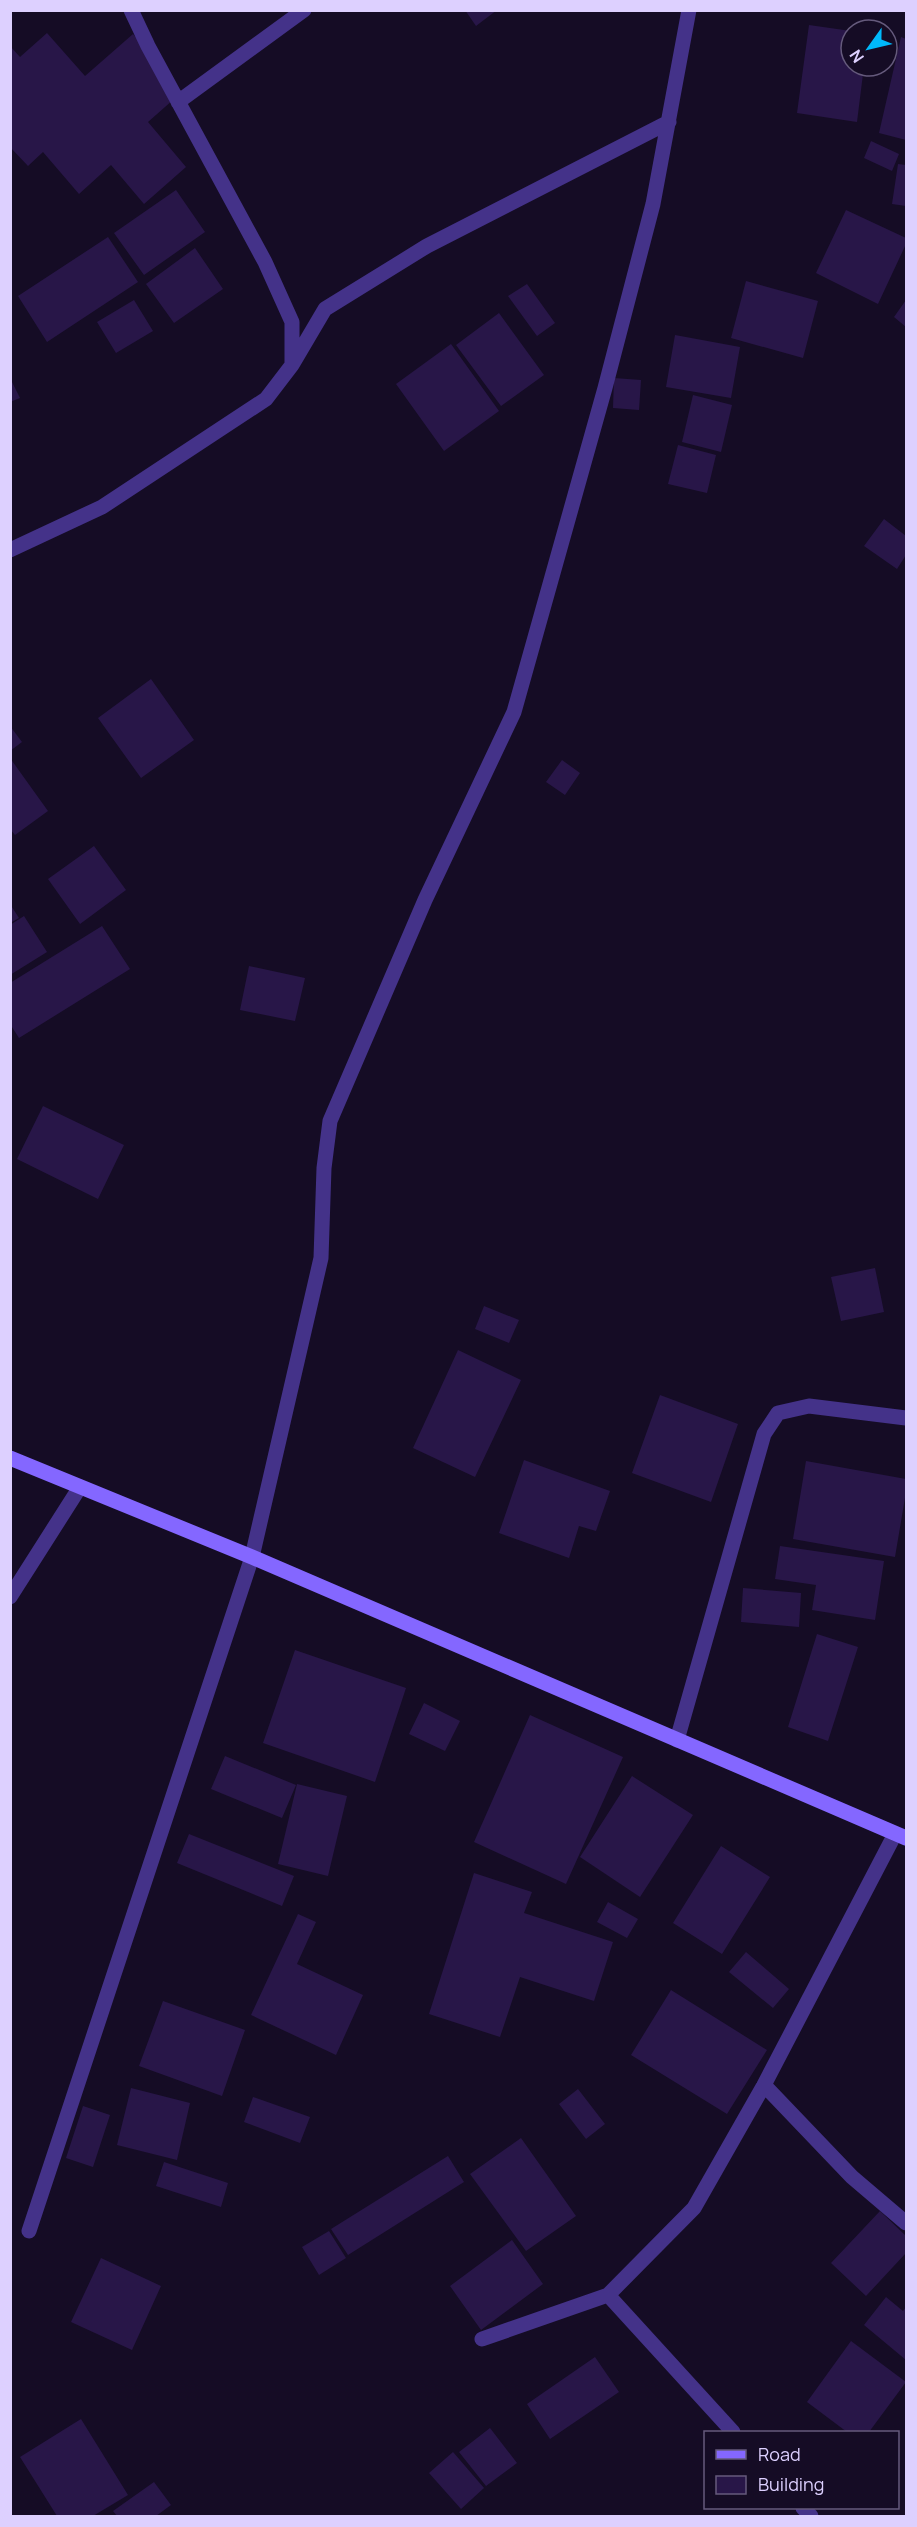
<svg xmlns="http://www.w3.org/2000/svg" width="917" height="2527" font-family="Manrope,sans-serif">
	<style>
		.building { fill: #281648 }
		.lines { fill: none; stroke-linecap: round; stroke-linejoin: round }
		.street { stroke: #443289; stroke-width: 15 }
		.secondary { stroke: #8467ff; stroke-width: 15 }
	</style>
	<rect width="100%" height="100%" fill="#150c25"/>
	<path class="building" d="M465,10h32l-21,16z
		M809,25l42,6v35h13l-7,56 -60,-9z
		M47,33l38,43 48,-42 49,58 -34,30 38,45 -42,37 -33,-39 -32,29 -36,-42 -15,14 -18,-19v-101l10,11z
		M901,37l5,2v101l-27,-7z
		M871,141l28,13 -7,17 -28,-13z
		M898,164l8,1v41l-14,-2z
		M176,190l29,42 -61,43 -30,-42z
		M846,210l60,28v6l-28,60 -62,-31z
		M108,237l30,45 -91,60 -29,-46z
		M195,248l28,41 -49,34 -28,-39z
		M746,281l72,20 -15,57 -72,-20z
		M527,284l28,39 -18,13 -29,-40z
		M134,300l19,31 -37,22 -19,-31z
		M906,300v27l-12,-10z
		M499,313l45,62 -43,31 -45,-61z
		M675,335l65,12 -9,51 -65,-11z
		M451,344l48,67 -55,40 -48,-67z
		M10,378l10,20 -10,4z
		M614,378l27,2 -2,30 -26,-2z
		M693,395l39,10 -11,47 -39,-10z
		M678,445l38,10 -9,38 -39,-9z
		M884,519l22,17v19l-9,14 -33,-23z
		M151,679l43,61 -53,38 -43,-60z
		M10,726l12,16 -12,9z
		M10,758l38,53 -33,24 -5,-6z
		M562,760l18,13 -15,22 -19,-13z
		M94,846l32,44 -46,34 -32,-45z
		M10,904l9,14 -9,5z
		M24,916l23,36 -37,23v-50z
		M102,926l28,43 -111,69 -9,-14v-41z
		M249,966l56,12 -10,43 -55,-11z
		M43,1106l81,39 -26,54 -81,-40z
		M875,1268l9,44 -43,9 -10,-44z
		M484,1306l35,14 -10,23 -34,-14z
		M458,1350l63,30 -46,97 -62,-29z
		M660,1395l78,29 -27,78 -79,-29z
		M524,1460l86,31 -14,40 -17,-5 -10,32 -70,-25z
		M806,1461l100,18v13l-11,65 -102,-18z
		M780,1546l104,15 -9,59 -63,-10 4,-25 -41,-6z
		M743,1588l58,5 -2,34 -58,-5z
		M817,1634l41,13 -30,94 -40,-14z
		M295,1650l111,38 -31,94 -112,-39z
		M424,1703l36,18 -15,30 -36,-17z
		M530,1715l93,42 -57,127 -92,-42z
		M225,1756l71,29 -14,33 -71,-29z
		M632,1776l61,39 -53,82 -60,-40z
		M297,1784l50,12 -19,80 -50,-12z
		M189,1834l105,42 -12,30 -105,-43z
		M721,1846l49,31 -48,77 -49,-31z
		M474,1873l58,19 -8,21 89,29 -19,59 -74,-24 -20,60 -71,-23z
		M608,1902l30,17 -11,19 -30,-16z
		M298,1914l18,8 -19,42 66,31 -27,60 -85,-40z
		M746,1952l43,37 -16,19 -44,-36z
		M671,1990l96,60 -40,64 -96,-59z
		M163,2001l82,29 -23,66 -83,-30z
		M131,2088l59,15 -13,57 -60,-15z
		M578,2089l27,35 -19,15 -27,-35z
		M253,2097l57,20 -10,26 -56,-21z
		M83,2106l27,9 -17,52 -27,-9z
		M521,2138l55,78 -50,35 -56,-77z
		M448,2156l16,26 -116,73 -17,-26z
		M164,2162l64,21 -7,24 -65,-21z
		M880,2211l26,25v17l-40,43 -35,-33z
		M329,2231l17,27 -27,17 -17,-28z
		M512,2240l31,44 -62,46 -31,-44z
		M101,2258l60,28 -29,64 -61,-28z
		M886,2297l17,14 3,-4v53l-42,-35z
		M851,2341l55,41 -37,50h-22l-40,-30z
		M595,2357l24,35 -69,47 -23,-35z
		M81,2419l47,76 -35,21h-36l-37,-59z
		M490,2428l27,35 -31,23 -27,-34z
		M453,2452l31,36 -23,21 -32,-36z
		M154,2482l17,23 -15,11h-39l-4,-5z"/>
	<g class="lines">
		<path class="street" d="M178,102l126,-92
			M292,365l33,-56 102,-63 242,-124
			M10,550l92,-43 164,-108 26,-34v-43l-27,-60 -117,-216 -17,-36
			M10,1597l70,-110
			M677,1740l87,-306 14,-21 31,-7 97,12
			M764,2085l88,92 54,46
			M29,2231l223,-674 69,-299 3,-90 6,-47 95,-221 89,-188 91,-324 48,-184 36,-194
			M608,2295l125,137
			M482,2339l126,-44 86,-87 70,-123 131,-251
			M803,2508l8,8"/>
		<path class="secondary" d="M10,1458l242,99 654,281"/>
	</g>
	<rect width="917" height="2527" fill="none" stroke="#ddd0ff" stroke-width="24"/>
	<rect x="704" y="2431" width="195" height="78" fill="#150c25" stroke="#655a7c" stroke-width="1.5"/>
	<rect x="716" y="2450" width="30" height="9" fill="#8467ff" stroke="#655a7c" stroke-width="1.5"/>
	<text x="758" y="2461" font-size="18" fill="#ddd0ff">Road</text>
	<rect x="716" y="2476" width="30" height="18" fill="#281648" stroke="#655a7c" stroke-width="1.5"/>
	<text x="758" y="2491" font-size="18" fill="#ddd0ff">Building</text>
	<g transform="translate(869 48) rotate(236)"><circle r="28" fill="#150c25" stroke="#655a7c" stroke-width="1.5"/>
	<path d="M0-4.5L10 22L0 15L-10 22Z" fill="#00b9fb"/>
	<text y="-9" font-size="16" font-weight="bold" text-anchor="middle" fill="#ddd0ff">N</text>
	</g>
</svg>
